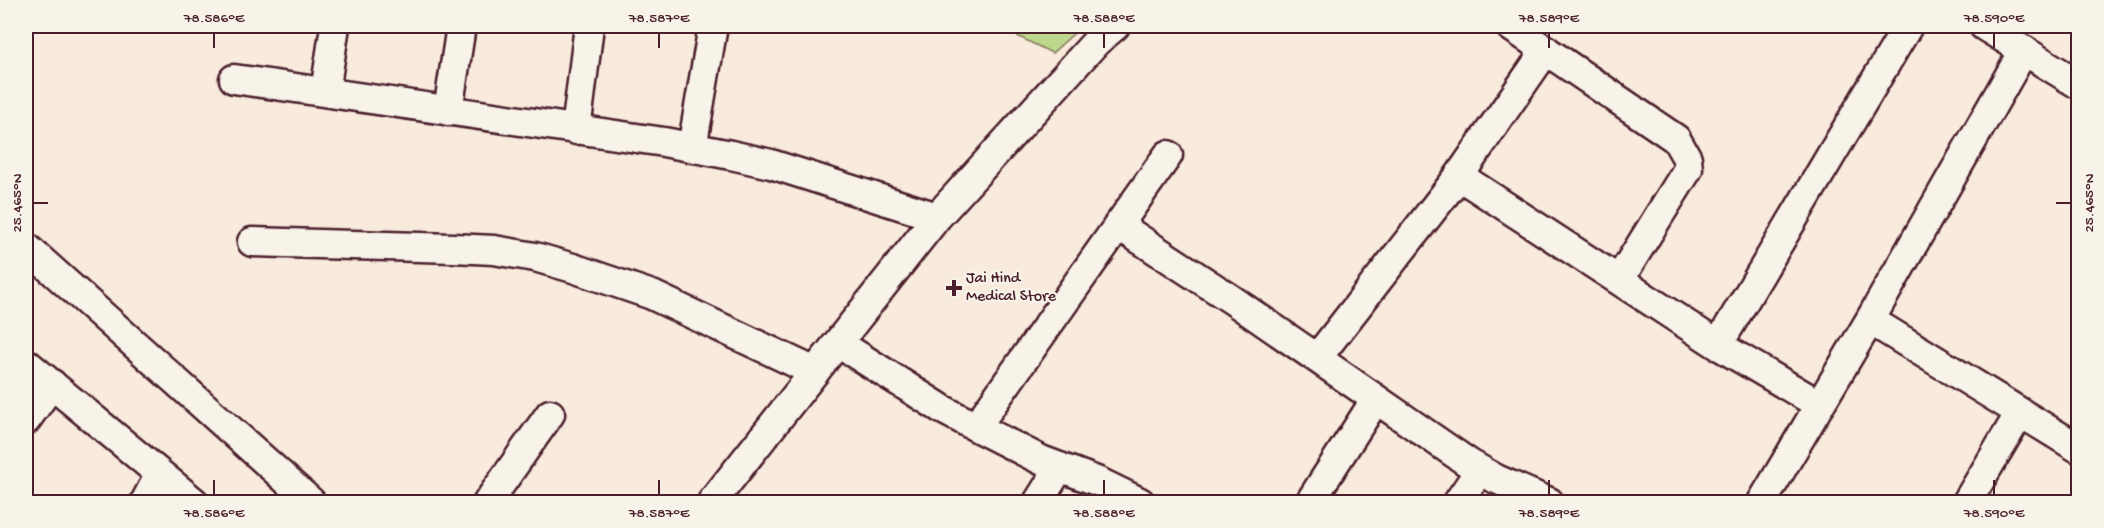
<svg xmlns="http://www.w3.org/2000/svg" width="2104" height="528" font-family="'Gochi Hand',sans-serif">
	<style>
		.green { fill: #bed78d; stroke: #847b5c; stroke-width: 1.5 }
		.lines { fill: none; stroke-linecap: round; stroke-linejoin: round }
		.street-casing { stroke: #4a1f2b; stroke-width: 33 }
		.street { stroke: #f7f3e8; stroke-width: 28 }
		.ticks { fill: none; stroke: #4a1f2b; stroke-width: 2 }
		.poi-dot { fill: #4a1f2b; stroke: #f7f3e8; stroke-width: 2 }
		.labels { text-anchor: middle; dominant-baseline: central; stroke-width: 4.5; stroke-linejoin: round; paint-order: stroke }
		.poi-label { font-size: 16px; fill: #4a1f2b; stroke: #f7f3e8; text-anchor: start }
		.neatline { fill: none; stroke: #4a1f2b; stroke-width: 2 }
		.ticks-label { font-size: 15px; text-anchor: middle; fill: #4a1f2b }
	</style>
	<rect width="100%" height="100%" fill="#f8eadc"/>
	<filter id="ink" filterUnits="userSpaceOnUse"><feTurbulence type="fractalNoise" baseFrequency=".0167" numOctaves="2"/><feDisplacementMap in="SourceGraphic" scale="12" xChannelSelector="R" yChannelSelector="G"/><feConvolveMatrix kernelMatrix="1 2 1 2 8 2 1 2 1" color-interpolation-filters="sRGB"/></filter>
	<g filter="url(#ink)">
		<path class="green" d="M997,26h85l-30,27z"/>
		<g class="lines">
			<defs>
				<path id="street" d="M1510,26l166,113 11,19 1,11 -69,111
					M1984,26l94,58
					M234,79l430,63 67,13 40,9 166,53
					M325,92l10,-66
					M448,111l13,-85
					M576,130l13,-104
					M692,148l21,-122
					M1459,176l259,169 102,60
					M1118,225l113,74 239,165 26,15 53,23
					M252,242l201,6 41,2 41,7 38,11 79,27 163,77
					M26,247l285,255
					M1870,320l208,128
					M838,343l104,66 34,18 65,33 58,22 41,20
					M1718,345l190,-319
					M1317,358l142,-182 87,-126
					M26,363l168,139
					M26,420l26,-36
					M976,427l192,-272
					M145,502l15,-28
					M488,502l62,-88
					M712,502l225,-285 159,-175 19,-16
					M1038,502l22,-35
					M1310,502l66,-103
					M1458,502l22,-32
					M1762,502l108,-182 154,-270
					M1967,502l53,-89"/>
			</defs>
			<use href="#street" class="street-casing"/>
			<use href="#street" class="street"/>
		</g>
	</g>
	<path class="ticks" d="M214,33v15M659,33v15M1104,33v15M1549,33v15M1994,33v15M33,203h15M2056,203h15M214,480v15M659,480v15M1104,480v15M1549,480v15M1994,480v15"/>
	<path class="poi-dot" d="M951 279h6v6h6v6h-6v6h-6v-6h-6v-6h6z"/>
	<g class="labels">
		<g class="poi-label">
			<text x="966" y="279">Jai Hind<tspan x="966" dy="18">Medical Store</tspan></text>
		</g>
	</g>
	<rect width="2104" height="528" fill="none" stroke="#f7f3e8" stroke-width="66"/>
	<rect x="33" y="33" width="2038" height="462" class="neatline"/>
	<g class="ticks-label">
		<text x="214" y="22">78.586°E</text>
		<text x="659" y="22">78.587°E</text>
		<text x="1104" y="22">78.588°E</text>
		<text x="1549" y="22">78.589°E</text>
		<text x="1994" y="22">78.590°E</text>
		<text transform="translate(16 203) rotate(-90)" y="5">25.465°N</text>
		<text transform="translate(2088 203) rotate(-90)" y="5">25.465°N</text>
		<text x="214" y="517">78.586°E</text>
		<text x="659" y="517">78.587°E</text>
		<text x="1104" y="517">78.588°E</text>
		<text x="1549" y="517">78.589°E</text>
		<text x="1994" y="517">78.590°E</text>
	</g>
</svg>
